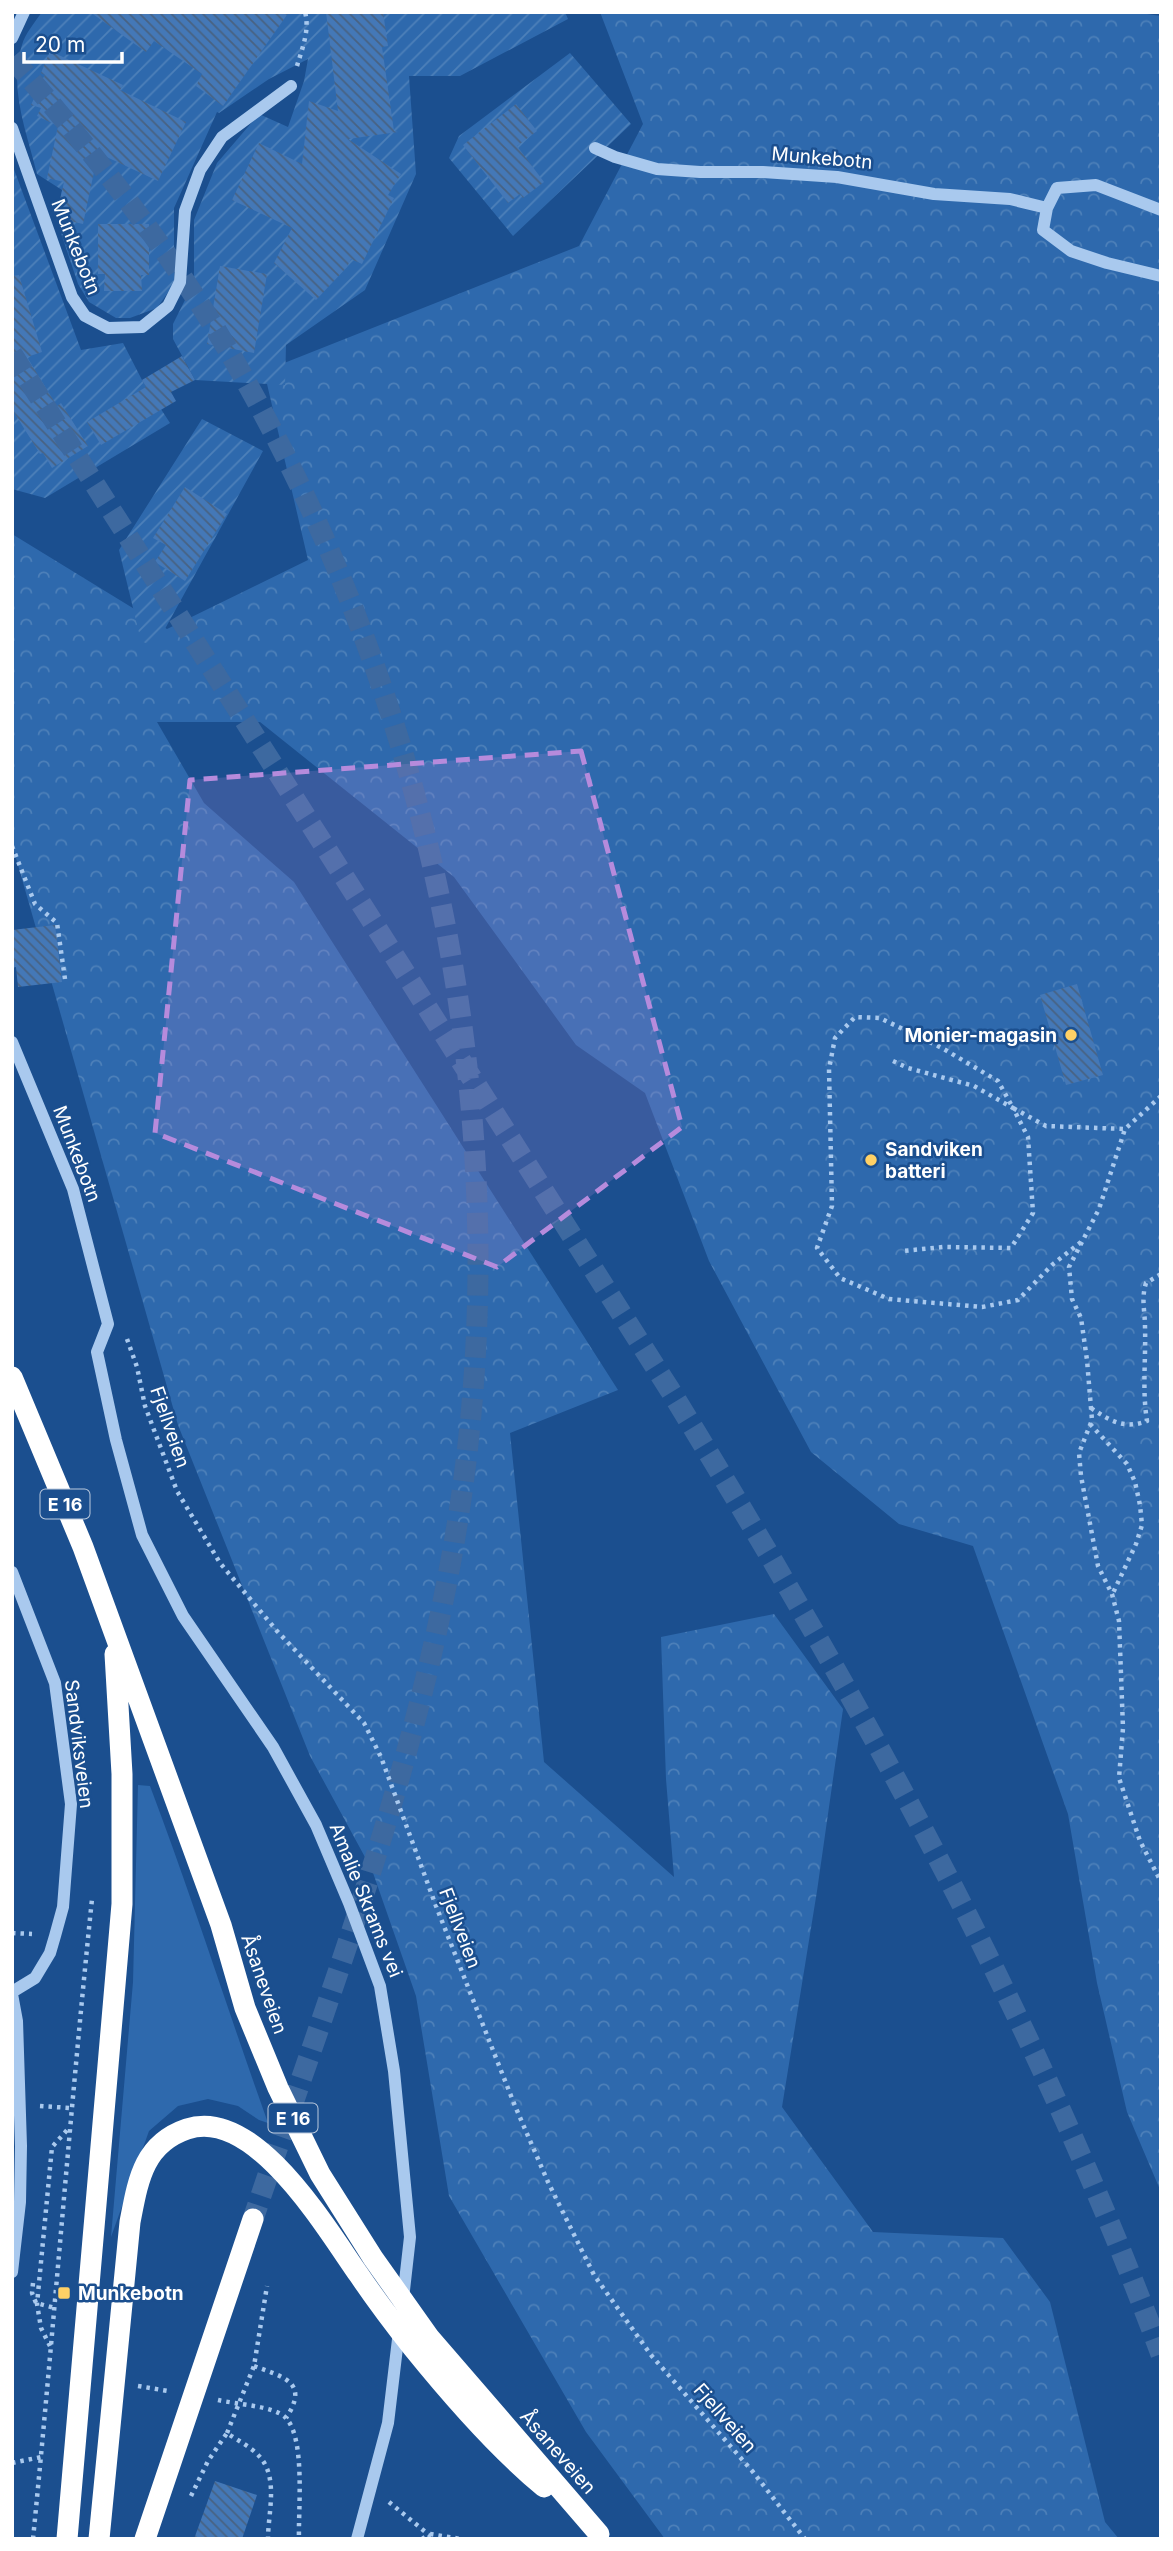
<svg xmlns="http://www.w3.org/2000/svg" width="1173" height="2551" font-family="Inter,sans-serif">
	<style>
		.grass { fill: #2e69ad }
		.forest { fill: url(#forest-crowns) }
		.garden { fill: url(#garden-furrows) }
		.building { fill: url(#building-back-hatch) }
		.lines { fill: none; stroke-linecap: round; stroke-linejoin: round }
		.highway-tunnel { stroke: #3d69a0; stroke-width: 21; stroke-dasharray: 21 10; stroke-linecap: butt }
		.path { stroke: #a9c9ee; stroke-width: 4.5; stroke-dasharray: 3.5 5; stroke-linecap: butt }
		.minor { stroke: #a9c9ee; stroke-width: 12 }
		.highway { stroke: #fff; stroke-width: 21 }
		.marked { fill: #b68bdc; fill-opacity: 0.2; stroke: #b68bdc; stroke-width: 5; stroke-dasharray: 14 9; stroke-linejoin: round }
		.poi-dot { fill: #ffd166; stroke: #1b4f8f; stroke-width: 2.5 }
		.labels { text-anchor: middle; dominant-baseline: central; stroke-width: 5; stroke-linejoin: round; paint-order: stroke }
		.shield { fill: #1b4f8f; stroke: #bbcadd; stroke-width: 2 }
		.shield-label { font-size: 18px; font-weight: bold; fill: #fff }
		.street-label { font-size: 19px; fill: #fff; stroke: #1b4f8f }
		.poi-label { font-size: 19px; font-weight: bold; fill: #fff; stroke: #1b4f8f; text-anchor: start }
	</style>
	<defs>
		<pattern id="forest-crowns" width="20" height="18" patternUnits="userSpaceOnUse" patternTransform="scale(1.75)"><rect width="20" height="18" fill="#2e69ad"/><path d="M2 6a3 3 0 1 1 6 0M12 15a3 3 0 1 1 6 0" fill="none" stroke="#4d80b9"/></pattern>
		<pattern id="garden-furrows" width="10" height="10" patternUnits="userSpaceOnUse" patternTransform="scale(1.75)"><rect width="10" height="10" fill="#2e69ad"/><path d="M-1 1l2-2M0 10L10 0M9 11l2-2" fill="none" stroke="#4d80b9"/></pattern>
		<pattern id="building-back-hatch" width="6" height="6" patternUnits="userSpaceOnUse" patternTransform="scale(1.75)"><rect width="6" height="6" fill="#4478b7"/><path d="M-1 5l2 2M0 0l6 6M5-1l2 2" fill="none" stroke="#486282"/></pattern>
	</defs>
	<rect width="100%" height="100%" fill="#1b4f8f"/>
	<path class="grass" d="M138,1785l12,1c42,111 78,225 118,337l-9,-3 -21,-14 -30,-7 -30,7 -29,25 -38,106 22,-255z"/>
	<path class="forest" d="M600,12h533l28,4v2176l-34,-80 -30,-129 -29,-169 -95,-268 -74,-22 -88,-72 -102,-191 -64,-168 -69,-48 -122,-168 -194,-155h-103l47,81 90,79 324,508 -108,43 34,329 130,115 -8,-98 -5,-142 113,-23 69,95 -26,182 -35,216 91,125 130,6 47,64 55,220 14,17h-454l-79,-107 -137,-236 -33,-200 -44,-126 -62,-114 -132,-331 -166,-581v-310l155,95 141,-69 -44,-189 315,-125 64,-122z"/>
	<path class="garden" d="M42,12h523l3,7 -108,57h-51l7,98 -51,116 -79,55 -1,40 -90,-5 -22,-41v-15l21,-42v-62l23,-57 42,-49 29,13 16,-46 4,-22 -39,20 -50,34 -2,-1 -43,96v76l-17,24 -27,10h-14l-27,-16 -11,-18 -22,-66 6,-28 -25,-16c-10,-41 -29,-87 -15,-129 3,-11 13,-23 20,-33z
		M570,53l61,71 -118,112 -64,-78 10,-22z
		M12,164l69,186 42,-7 19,37 28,43 -125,75 -33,-9z
		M202,419l61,32 -108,196 -14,-6 -22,-91z"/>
	<path class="building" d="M90,12h199l-66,94 -27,-20 6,-12 -48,-33 -8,11z
		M326,12h57l5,34 -6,1 12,84 4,1 -50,7 53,35 -13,21 6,3 -32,66 -11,-5 -4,8 -31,33 -42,-37 18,-35 -60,-28 27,-57 43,21 7,-63 29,10z
		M50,51l73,34 -3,5 66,32 -28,59 -60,-28 -15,71 -27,-6 8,-36 -17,-4 11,-52 -21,-10 4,-8 -10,-3 14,-30 -4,-2z
		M516,104l21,27 -20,15 27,36 -21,16 -3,-4 -12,9 -45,-58z
		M98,224h51v51h-8l1,16h-38l1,-17h-7z
		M220,266l47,8 -13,79 -47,-9z
		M19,275l23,77 -15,5 30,49 4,-3 27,43 -36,22 -9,-15 -3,1 -28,-45v-133z
		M182,356l13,24 -24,12 5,9 -75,44 -14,-23 59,-35 -4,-7z
		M185,487l42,27 -42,67 -30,-19 11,-17 -13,-7z
		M55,925l7,57 -44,5 -2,-20 -4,1v-38z
		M1077,984l26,91 -37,10 -26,-90z
		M215,2481l42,14 -15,44h-48z"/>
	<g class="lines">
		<path class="highway-tunnel" d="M12,58c89,103 172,210 237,329 189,341 270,745 209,1132 -38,241 -127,470 -205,700
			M12,354l658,1036c189,308 365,625 491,964"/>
		<path class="path" d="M297,66c5,-17 13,-36 8,-54
			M12,846l23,58 22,19 8,56
			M893,1061l15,7 66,18 39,22 15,29 5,76 -22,35 -68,-1 -40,4
			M1161,1096l-36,33 -26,80 -30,58 3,32 9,19 6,42 5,60 -13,33 2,23 17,90 14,28 7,27 4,107 -4,50 21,63 21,41
			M1081,1242l-29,23 -34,35 -36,7 -93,-8 -49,-21 -23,-30 15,-42 -3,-137 6,-31 20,-21 25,1 62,30 56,33 15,27 33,18 79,3
			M127,1339l10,28 8,39 32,85 43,72 57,68 87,92 17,34 55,149 79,200 33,76 46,93 57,80 102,117 52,67
			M1091,1408c18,12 33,22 56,13 -5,-31 -1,-62 -2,-94 0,-16 -4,-28 1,-44l15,-9
			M1090,1424l37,40 8,18 5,23 2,20 -6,19 -23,49
			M12,1933l20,1
			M40,2106l30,2
			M33,2283l-1,10 4,10 19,5
			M50,2346l-9,-18 -4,-24 15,-157 16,-18
			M254,2366c29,11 56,16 32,52
			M138,2386l30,5
			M218,2400c17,4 55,6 67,17 21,20 13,93 14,122
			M227,2433l27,-67 13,-80
			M12,2463l29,-6
			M191,2496l17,-35 19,-28c10,7 24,14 32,23 20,21 9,57 9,83
			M389,2502l45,37
			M430,2534l31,5
			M33,2539c21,-213 37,-427 59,-640
			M422,2539l7,-5"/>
		<path class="minor" d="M12,38l12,-26
			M12,128l60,169 13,19 23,12 34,-1 26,-21 12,-24 5,-71 15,-41 22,-33 69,-51
			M595,148l20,9 42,12 43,3h63l74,5 97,17 76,5 37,9
			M1161,210l-65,-25 -39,3 -10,20 -4,22 28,21 36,12 54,13
			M12,1042l61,147 35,135 -11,28 19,88 26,95 41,81 90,131 43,78 33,78 31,83 14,85 16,166 -7,62
			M12,1572l43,111 16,121 -8,103 -8,29 -5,17 -15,25 -23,14
			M12,1994l5,27 4,125 -1,56 -8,70
			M357,2539l31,-116 11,-92"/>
		<path class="highway" d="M12,1377l71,170 31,85 107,293 24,83 33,80 42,86 53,84 56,79 170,197
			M67,2539l55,-635v-130l-7,-120
			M99,2539l31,-317c8,-41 13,-78 57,-93 68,-23 140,101 172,146 17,25 35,49 54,73 38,47 85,101 131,139
			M145,2539l108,-320"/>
	</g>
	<path class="marked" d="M581,751l101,376 -185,140 -342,-134 35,-353z"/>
	<g class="poi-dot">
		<circle cx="1071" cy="1035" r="7"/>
		<circle cx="871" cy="1160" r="7"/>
		<rect x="57" y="2286" width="14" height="14" rx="3.5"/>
	</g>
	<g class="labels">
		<g class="shield">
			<rect x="40.5" y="1489.5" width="49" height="29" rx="5"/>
			<rect x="268.5" y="2103.5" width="49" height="29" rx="5"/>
		</g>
		<g class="shield-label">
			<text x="65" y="1504">E 16</text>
			<text x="293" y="2118">E 16</text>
		</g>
		<g class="street-label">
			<text transform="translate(822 158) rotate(5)">Munkebotn</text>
			<text transform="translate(76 247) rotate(68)">Munkebotn</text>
			<text transform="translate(77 1154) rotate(69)">Munkebotn</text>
			<text transform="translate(170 1427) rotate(71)">Fjellveien</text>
			<text transform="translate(79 1744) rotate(83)">Sandviksveien</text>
			<text transform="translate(366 1900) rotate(68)">Amalie Skrams vei</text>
			<text transform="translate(460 1928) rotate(69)">Fjellveien</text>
			<text transform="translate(264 1984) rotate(71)">Åsaneveien</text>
			<text transform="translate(725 2418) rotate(49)">Fjellveien</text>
			<text transform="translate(558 2452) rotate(49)">Åsaneveien</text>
		</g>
		<g class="poi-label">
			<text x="1057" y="1035" text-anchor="end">Monier-magasin</text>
			<text x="885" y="1149">Sandviken<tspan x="885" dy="22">batteri</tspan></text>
			<text x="78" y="2293">Munkebotn</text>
		</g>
	</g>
	<rect width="1173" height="2551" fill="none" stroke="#ffffff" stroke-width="28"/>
	<path d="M24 52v10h98v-10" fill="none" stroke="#ffffff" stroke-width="3.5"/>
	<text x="35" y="52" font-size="21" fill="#ffffff" stroke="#1b4f8f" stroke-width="5" paint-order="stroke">20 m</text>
</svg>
